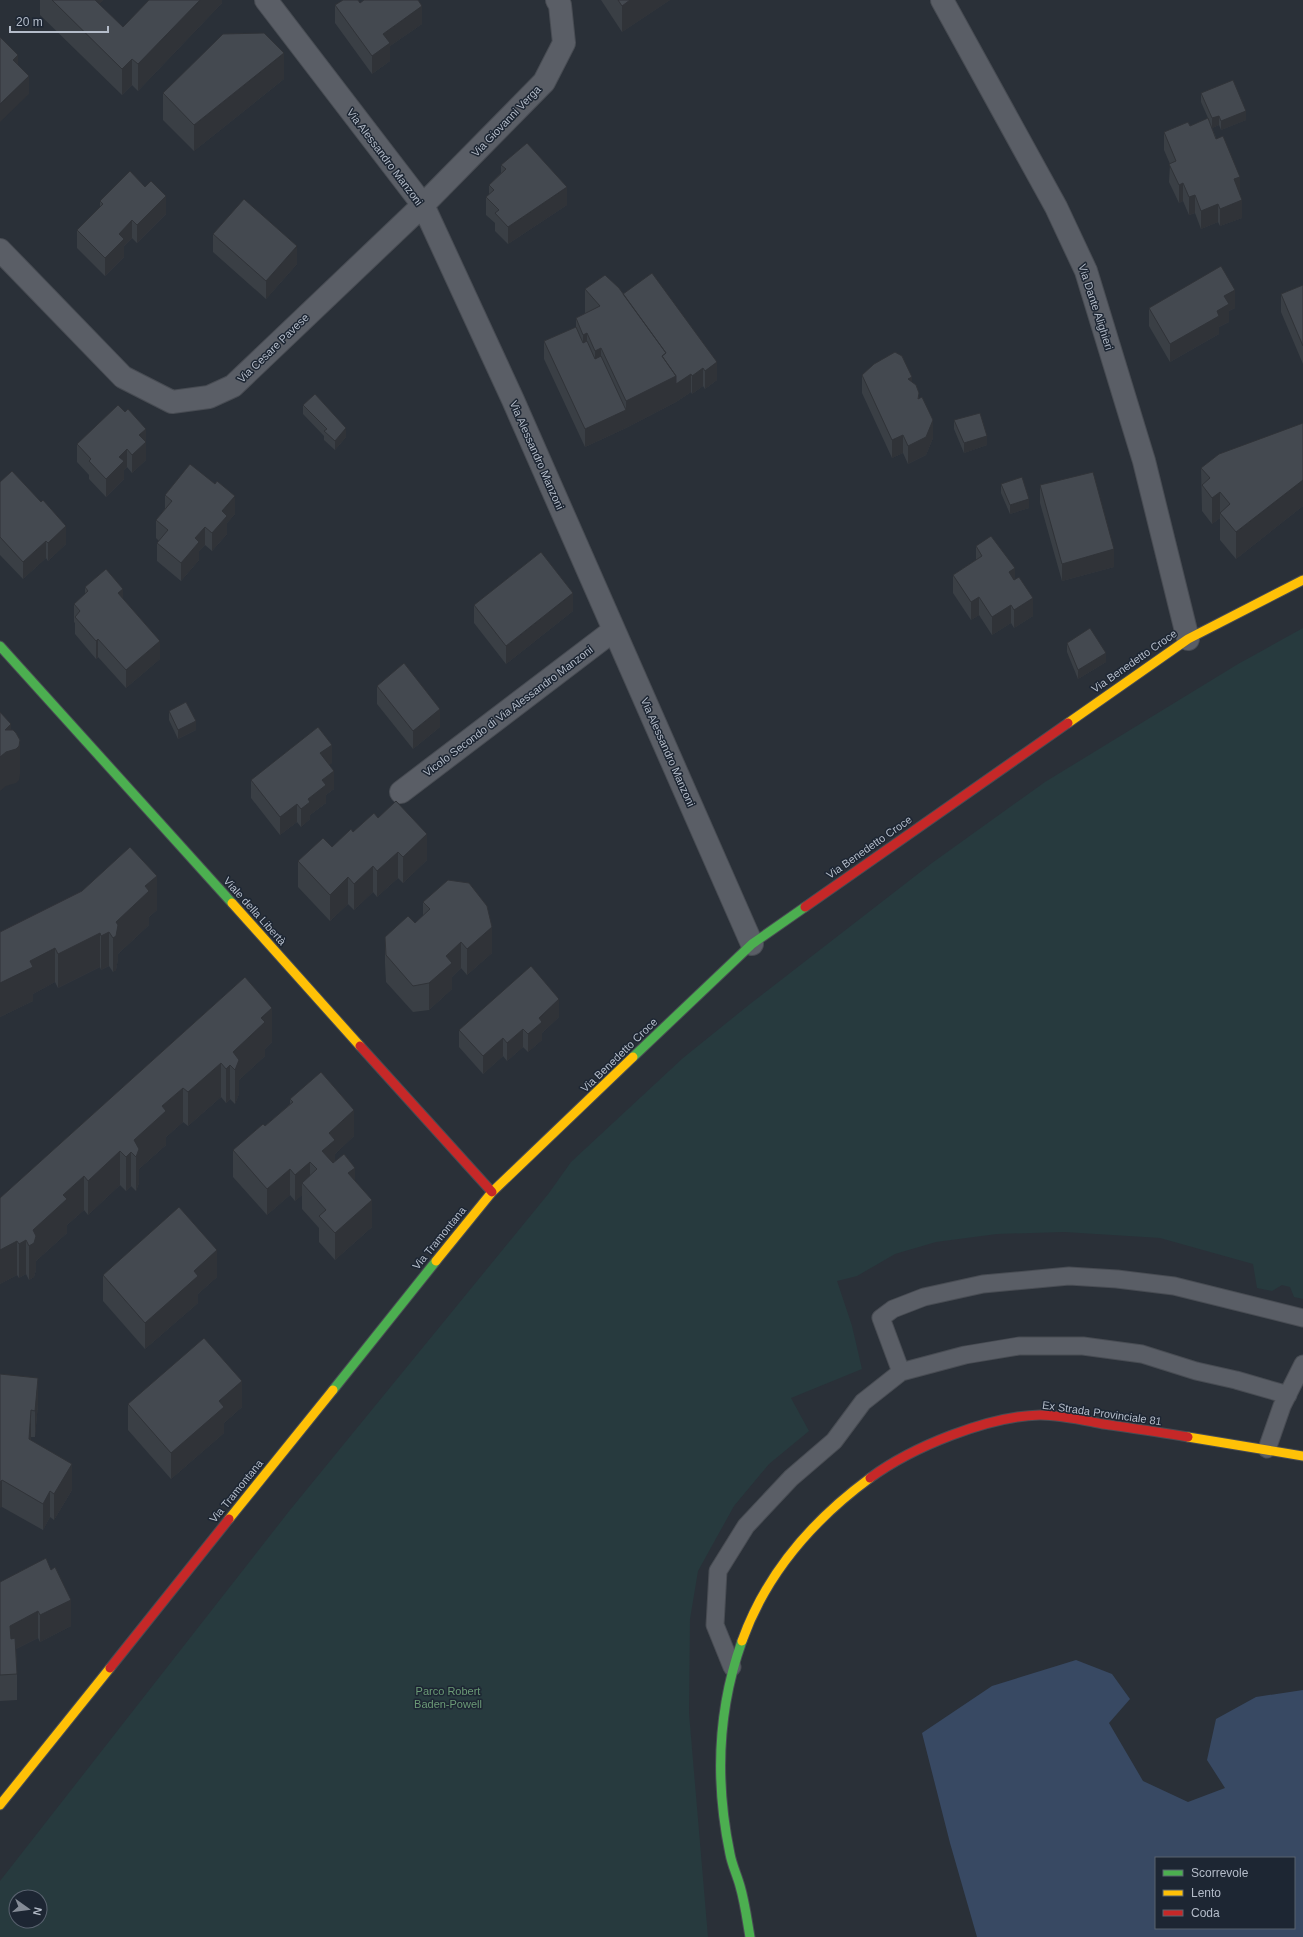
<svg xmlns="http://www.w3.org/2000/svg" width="1303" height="1937" font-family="Arial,sans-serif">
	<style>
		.green { fill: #273a3e; fill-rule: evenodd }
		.water { fill: #384963; fill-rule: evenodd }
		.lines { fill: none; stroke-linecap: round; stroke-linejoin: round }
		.lane-casing { stroke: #484c53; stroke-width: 19 }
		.street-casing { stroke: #484c53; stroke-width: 24 }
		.fast-casing { stroke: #484c53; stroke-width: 11 }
		.slow-casing { stroke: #484c53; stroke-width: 11 }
		.jam-casing { stroke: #484c53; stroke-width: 11 }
		.lane { stroke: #5a5e66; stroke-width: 17 }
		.street { stroke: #5a5e66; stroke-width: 22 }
		.fast { stroke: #4caf50; stroke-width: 9 }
		.slow { stroke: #ffc107; stroke-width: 9 }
		.jam { stroke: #c62828; stroke-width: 9 }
		.wall { fill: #3a3f45 }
		.shaded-wall { fill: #303338 }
		.building { fill: #444950; stroke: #303338 }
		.labels { text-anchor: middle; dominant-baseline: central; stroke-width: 3; stroke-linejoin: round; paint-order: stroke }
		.street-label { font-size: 11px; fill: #b4bcc9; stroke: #1d2633 }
		.park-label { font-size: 11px; fill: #6b9a76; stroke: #1d2633 }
	</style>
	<rect width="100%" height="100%" fill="#2a3038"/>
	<path class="green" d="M1303,628v671l-9,-2 -4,-10 -8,-2 -10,6 -15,-3 -4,-24 -93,-26 -96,-6 -67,2 -61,8 -41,12 -38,22 -20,5 15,45 10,43 -71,29 18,33 -40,33 -35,42 -36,65 -8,48 -1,94 19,224h-708v-56l290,-371 259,-317 22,-31 112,-104 67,-54 182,-141 113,-81 193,-118zM16,1897h24v24h-24z"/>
	<path class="water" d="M1076,1660l36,14 18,25 -21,24 34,58 45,21 37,-14 -18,-28 9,-41 40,-22 47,-7v247h-326l-27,-94 -28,-110 70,-47zM1156,1858h138v70h-138z"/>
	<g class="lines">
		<defs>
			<path id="lane" d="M1288,1395l-52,-15 -40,-9 -54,-17 -59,-8h-64l-54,9 -64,17 -20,-54 12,-9 31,-12 59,-13 86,-8 48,3 57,7 129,32
				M1267,1449l15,-43 21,-42
				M732,1667l-17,-42 3,-54 28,-45 45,-48 43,-37 29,-39 38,-30"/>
			<path id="street" d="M266,0l157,205 90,195 239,544
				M942,0l114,207 30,64 58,190 44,178
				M0,250l123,127 49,25 37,-5 24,-11 190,-181 121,-123 20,-39 -4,-38 -3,-5
				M401,792l213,-162"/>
			<path id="fast" d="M0,646l232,257
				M633,1057l119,-113 53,-37
				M333,1390l103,-129
				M742,1641c-25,70 -27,141 -12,213 2,11 7,21 10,32 5,17 7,34 10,51"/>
			<path id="slow" d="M1068,723l120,-84 115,-59
				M232,903l128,143
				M436,1261l56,-69 141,-135
				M1188,1437l115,19
				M229,1519l104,-129
				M742,1641c24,-67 71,-121 128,-163
				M0,1805l110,-137"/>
			<path id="jam" d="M805,907l263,-184
				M360,1046l132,146
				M870,1478c42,-31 118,-62 170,-63 21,0 42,5 63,9 28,4 57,8 85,13
				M110,1668l119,-149"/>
		</defs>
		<use href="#lane" class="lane-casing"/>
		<use href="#street" class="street-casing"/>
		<use href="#fast" class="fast-casing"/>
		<use href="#slow" class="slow-casing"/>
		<use href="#jam" class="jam-casing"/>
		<use href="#lane" class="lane"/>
		<use href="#street" class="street"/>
		<use href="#fast" class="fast"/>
		<use href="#slow" class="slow"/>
		<use href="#jam" class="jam"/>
	</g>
	<path class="wall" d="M40,0h63l-4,4 24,23 99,-27v3l-84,88 -6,-6 -10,10 -82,-80z
		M601,0h69l-48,32z
		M360,3l62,21 -32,22v15l-18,13 -37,-51v-18z
		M284,79l-90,72 -31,-31v-27z
		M1201,93l45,27 -25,10 -2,-5 -7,3 28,66 2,24 -22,8 -2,-4 -17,7 -6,-16 -6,2 -6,-14 -4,2 -10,-21 1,-18 -6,-14v-18l26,-6 18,-8 -7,-16z
		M501,165l66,40 -59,39 -13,-13v-8l-9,-8v-18l3,-2v-10l12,-12z
		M100,201l66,13 -29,29 -5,-5 -8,8v11l-19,19 -28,-28v-18l23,-23z
		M213,234l84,30 -31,35 -53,-47z
		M1303,285v79l-22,-52v-18z
		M585,289l38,5 94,86 -12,9 -2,-3 -11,8 -1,-2 -15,10 -50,26 -41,19 -41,-88v-18l32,-14v-9l9,-4z
		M1149,308h86l-6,3v11l-10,5v7l-49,28 -21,-36z
		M862,375l50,7 7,16 14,40 -7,17 -18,9 -5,-11 -11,5 -30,-65z
		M303,405l43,32 -11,13 -11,-10v-4l-21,-22z
		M125,412l21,17v31l-14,13 -5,-6 -3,3v9l-18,18 -17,-18v-4l-12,-13v-18z
		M954,420l33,25 -23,8 -10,-24z
		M1303,423v83l-67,53 -16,-19v-22l-8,6 -10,-13 -1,-43z
		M0,482l66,62 -18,17 -2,-3 -23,21 -23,-24z
		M1001,484l28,24 -19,6 -9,-21z
		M1040,485l74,82 -52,14 -22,-78z
		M165,495l70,19 -8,9v11l-15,17 -7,-6 -6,6v9l-18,21 -24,-20v-18l2,-2 -3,-3v-18l9,-11z
		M976,546l39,34 18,36 -19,12 -3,-5 -19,12 -13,-20 -8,5 -18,-27v-18l23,-15z
		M85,587l38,12 37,60 -34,29 -28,-31 -2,2 -21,-25v-11l-1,-1v-18l11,-10z
		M474,605l99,6 -67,53 -32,-41z
		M1067,643l39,19 -28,17 -11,-27z
		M377,686l63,41 -27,22 -36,-45z
		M169,711l27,19 -18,9 -9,-19z
		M332,763l-3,2 5,24 -8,6v8l-16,12v4l-9,8 -4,-5 -17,13 -29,-37v-18z
		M378,818l49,42 -24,23 -5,-5 -21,19 -4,-5 -19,18 -6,-6 -18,17 -32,-34v-26l34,-14 21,-15z
		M423,902l69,51 -25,22 -6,-7 -9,9v12l-23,21 -16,2 -27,-30 -1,-19v-26l30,-14 8,-7z
		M157,910l-8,7v8l-31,29v5l-2,11 -3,2 -4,-6 -8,4 -1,-3 -42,21 -3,-6 -22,12v7l-33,16v-85z
		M245,977l27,65 -7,7v7l-26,24v14l-4,10 -5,-5 -4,4 -5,-6 -33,29 -5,-4 -17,15v8l-27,24v14l-3,8 -5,-5 -5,5 -6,-6 -32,30 -4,-5 -17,15v8l-31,28v9l-2,7 -5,3 -3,-6 -7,4 -2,-3 -17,9v-86z
		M559,1017l-17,16v7l-14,12 -5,-5 -16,14 -4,-5 -20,18 -24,-27v-17z
		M290,1099l64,37 -19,18v8l20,19 17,46 -37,33 -16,-18v-14l-17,-19v-14l-7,6 -5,-6 -23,20 -34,-38v-27l32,-24 25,-22z
		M103,1275l114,2 -19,17v9l-53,46 -42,-48z
		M0,1374l38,30 -3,33h-4v3l41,50 -18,30 -4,-3 -7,13 -41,-23z
		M128,1404l114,3 -18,16v10l-53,46 -43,-49z
		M0,1582l71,44 -31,16 -2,-4 -22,11 1,25v26l-17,1z"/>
	<path class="shaded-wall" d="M86,0h17l-17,18z
		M200,0h22v3l-84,88v-27z
		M630,0h40l-48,32v-26z
		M422,6v18l-32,22v15l-18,13v-18l11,-22z
		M284,53v26l-90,72v-26z
		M18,55v18l-5,-13z
		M132,59v26l-10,10v-26z
		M29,76v18l-29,28v-18z
		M1246,111v9l-25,10v-9z
		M1219,116v9l-7,3v-10z
		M1240,177v18l-6,-16z
		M1183,183v18l-4,2v-18z
		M567,187v18l-59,39v-17z
		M1195,195v18l-6,2v-18z
		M166,196v18l-29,29v-18z
		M1242,200v18l-22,8v-17z
		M1218,204v18l-17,7v-18z
		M132,220v18l-8,8v11l-19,19v-18l14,-24z
		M297,246v18l-31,35v-18z
		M1235,290v18l-6,3v11l-10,5v7l-49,28v-18l47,-33 7,-15z
		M587,333v26l-4,2v-26z
		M601,348v26l-6,3v-26z
		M717,362v18l-12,9v-18z
		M703,368v18l-11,8v-18z
		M691,374v18l-15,10 -50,26 -41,19v-18l41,-19v-9l50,-25z
		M912,377v18l-4,-16z
		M933,420v18l-7,17 -18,9v-18z
		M346,428v9l-11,13v-9z
		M146,429v31l-14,13v-18l7,-20z
		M903,435v18l-11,5v-18z
		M987,436v9l-23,8v-10z
		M127,449v18l-3,3v9l-18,18v-18l13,-22z
		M1303,480v26l-67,53v-27z
		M1220,492v26l-8,6v-26z
		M235,496v18l-8,9v11l-15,17v-18l10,-22z
		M1029,499v9l-19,6v-9z
		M66,526v18l-18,17v-18z
		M205,527v18l-6,6v9l-18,21v-18l14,-25z
		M46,541v17l-23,21v-17z
		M1114,549v18l-52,14v-17z
		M1015,568v18l-6,-14z
		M123,589v18l-5,-14z
		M573,593v18l-67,53v-18z
		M979,597v18l-8,5v-18z
		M1033,598v18l-19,12v-18z
		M1011,605v18l-19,12v-18z
		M98,639v18l-2,2v-18z
		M160,641v18l-34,29v-18z
		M1106,653v9l-28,17v-9z
		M440,709v18l-27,22v-18z
		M196,721v9l-18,9v-9z
		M11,724v26l9,-10v34l-1,6 -3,3 -10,3 -6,5v-34l5,-27z
		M332,745v18l-12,8v-18z
		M334,771v18l-8,6v8l-16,12v4l-9,8v-18l21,-29z
		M297,804v18l-17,13v-18z
		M427,834v26l-24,23v-26z
		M398,852v26l-21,19v-26z
		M373,866v26l-19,18v-26z
		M157,876v34l-8,7v8l-31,29v5l-2,11 -3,2v-34l3,-16 29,-36z
		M348,877v27l-18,17v-26z
		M492,927v26l-25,22v-26z
		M109,932v34l-8,4v-34z
		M100,933v34l-42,21v-34z
		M461,942v26l-9,9v12l-23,21v-27l17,-27z
		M55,948v34l-22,12v7l-33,16v-34l30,-22z
		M559,999v18l-17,16v7l-14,12v-18l11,-16z
		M272,1008v34l-7,7v7l-26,24v14l-4,10v-34l-2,-18 28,-34z
		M523,1029v18l-16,14v-18z
		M503,1038v18l-20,18v-18z
		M221,1063v34l-33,29v-34z
		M230,1065v34l-4,4v-34z
		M183,1088v34l-17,15v8l-27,24v14l-3,8v-34l-2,-17 28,-34z
		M354,1110v26l-19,18v12l-13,-15 7,-18z
		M120,1151v34l-32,30v-34z
		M131,1152v34l-5,5v-34z
		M310,1162v26l-8,-5v12l-7,6v-26z
		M355,1168v26l-7,-21z
		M290,1169v26l-23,20v-26z
		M84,1176v34l-17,15v8l-31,28v9l-2,7 -5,3v-34l4,-16 30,-35z
		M372,1200v27l-37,33v-27z
		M26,1240v34l-7,4v-34z
		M17,1241v34l-17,9v-34z
		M217,1250v27l-19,17v9l-53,46v-26l49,-52z
		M38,1378v26l-3,33v-26z
		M242,1381v26l-18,16v10l-53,46v-26l48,-52z
		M31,1410v27l-2,28v-26z
		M72,1464v26l-18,30v-26z
		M2,1480v27l-2,1v-26z
		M50,1491v26l-7,13v-26z
		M71,1600v26l-31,16v-27z
		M38,1611v27l-28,14v-26z"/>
	<path class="building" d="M52,0h43l28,27 26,-27h51l-62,64 -6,-5 -10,10z
		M343,0h15l2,3 4,-3h54l4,6 -39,28 7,9 -18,13 -37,-51z
		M618,0h12l-8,6z
		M264,33l20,20 -90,72 -31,-32 60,-59z
		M0,37l18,18 -5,5 16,16 -29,28z
		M1233,80l13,31 -25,10 -2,-5 -7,2 -11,-25z
		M1208,118l8,21 7,-3 17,41 -6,2 8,21 -22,9 -2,-5 -17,7 -6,-16 -6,2 -6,-14 -4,2 -10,-21 7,-3 -12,-29 24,-10 2,4z
		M527,143l40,44 -59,40 -13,-14 4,-3 -13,-13 8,-7 -5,-5 17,-16 -5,-4z
		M130,171l15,16 6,-6 15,15 -29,29 -5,-5 -13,14 5,5 -19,19 -28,-28 26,-26 -3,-3z
		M244,199l53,47 -31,35 -53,-47z
		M1221,266l14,24 -11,6 5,8 -12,7 2,5 -49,28 -21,-36z
		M652,273l65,89 -12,9 -2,-3 -11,8 -1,-2 -15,10v-8l-14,-20 4,-3 -43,-59z
		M605,275l14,13 47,65 -4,3 14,20 -50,25 -25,-53 -6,3 -8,-18 -4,2 -7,-17 24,-12 -15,-17z
		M1303,285v61l-22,-52z
		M576,327l7,16 4,-2 8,18 6,-3 25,54 -41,19 -41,-88z
		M895,352l7,4 10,21 -4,2 8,6 3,8 -1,6 4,-2 11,23 -7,17 -18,9 -5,-11 -11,5 -30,-65 12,-11z
		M315,394l31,34 -11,13 -11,-10 3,-2 -24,-24z
		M118,405l7,7 3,-3 18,20 -7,6 7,7 -14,13 -5,-6 -8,8 5,4 -18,18 -17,-18 2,-2 -14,-15z
		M980,413l7,23 -23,7 -10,-23z
		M1303,423v57l-67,52 -16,-19 10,-9 -10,-12 -8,6 -10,-13 8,-7 -9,-10 18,-14z
		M190,464l25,20 2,-3 18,15 -13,15 5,5 -15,17 -7,-6 -10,11 4,4 -18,21 -24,-20 11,-13 -12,-10 16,-19 -7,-6z
		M12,471l29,31 2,-2 23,26 -18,17 -2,-2 -23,21 -23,-25v-55z
		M1093,472l21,77 -52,15 -22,-79z
		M1022,477l7,22 -19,6 -9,-21z
		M991,536l24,32 -6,4 5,8 5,-3 14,21 -19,12 -3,-5 -19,12 -13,-20 -8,5 -18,-27 29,-19 -6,-10z
		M541,552l32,41 -67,53 -32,-41z
		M106,569l17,20 -5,4 42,48 -34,29 -28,-31 -2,2 -21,-24 5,-6 -6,-7 14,-13 -3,-4z
		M1090,628l16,25 -28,17 -11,-27z
		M404,663l36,46 -27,22 -36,-45z
		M186,702l10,19 -18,9 -9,-19z
		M0,712l11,12 -6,6h8l3,3 4,7 -1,6 -3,3 -10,3 -6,5z
		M318,727l14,18 -12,8 14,18 -12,9 4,5 -18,14 2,3 -9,7 -4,-5 -17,13 -29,-37z
		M396,801l31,33 -24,23 -5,-5 -21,19 -4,-5 -19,18 -6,-7 -18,18 -32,-34 25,-23 9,9 19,-18 2,3 21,-19 4,5z
		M130,847l27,29 -12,10 4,5 -33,31 2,3 -2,11 -3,2 -4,-6 -8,4 -1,-3 -42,21 -3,-6 -25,13 3,6 -33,16v-51l82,-41z
		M448,880l21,3 18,23 5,21 -25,22 -6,-7 -15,14 6,7 -23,20 -16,3 -27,-31 -1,-18 23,-21 7,7 15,-14 -7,-7z
		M531,966l28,33 -20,19 3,4 -14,12 -5,-5 -16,14 -4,-5 -20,18 -24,-26z
		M245,977l27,31 -11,10 4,4 -32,30 6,8 -4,10 -5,-5 -4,4 -5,-6 -33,29 -5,-4 -21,18 4,5 -32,29 5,9 -3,8 -5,-5 -5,5 -6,-6 -32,30 -4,-5 -21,19 4,4 -34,31 3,6 -2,7 -5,3 -3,-6 -7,4 -2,-3 -17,9v-52z
		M321,1072l33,38 -25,23 6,7 -13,11 11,12 11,-9 11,14 -7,5 24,27 -37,33 -16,-17 7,-6 -24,-27 15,-14 -7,-7 -15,13 -5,-6 -23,20 -34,-39 30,-26 2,2 28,-24 -3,-3z
		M179,1207l38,43 -23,21 4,5 -53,47 -42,-48z
		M204,1338l38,43 -23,20 5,6 -53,46 -43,-49z
		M0,1374l38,4 -3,33 -4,-1 -2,29 43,25 -18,30 -4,-3 -7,13 -41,-24 -2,2z
		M46,1558l5,12 4,-3 16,33 -31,15 -2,-4 -28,15 1,13 4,-1 2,36 -17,1v-93z"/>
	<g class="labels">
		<g class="street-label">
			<text transform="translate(506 121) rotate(-46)">Via Giovanni Verga</text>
			<text transform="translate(385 157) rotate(53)">Via Alessandro Manzoni</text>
			<text transform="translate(1096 307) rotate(72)">Via Dante Alighieri</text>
			<text transform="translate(273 348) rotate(-44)">Via Cesare Pavese</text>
			<text transform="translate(537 455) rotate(66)">Via Alessandro Manzoni</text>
			<text transform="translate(1134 661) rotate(-35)">Via Benedetto Croce</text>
			<text transform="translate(508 711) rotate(-37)">Vicolo Secondo di Via Alessandro Manzoni</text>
			<text transform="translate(668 752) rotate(66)">Via Alessandro Manzoni</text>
			<text transform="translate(869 847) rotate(-35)">Via Benedetto Croce</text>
			<text transform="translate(255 911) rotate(48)">Viale della Libertà</text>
			<text transform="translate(619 1055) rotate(-44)">Via Benedetto Croce</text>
			<text transform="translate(439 1238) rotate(-51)">Via Tramontana</text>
			<text transform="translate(1102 1413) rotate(8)">Ex Strada Provinciale 81</text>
			<text transform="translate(236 1491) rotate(-51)">Via Tramontana</text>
		</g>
		<g class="park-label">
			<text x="448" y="1691">Parco Robert<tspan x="448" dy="13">Baden-Powell</tspan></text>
		</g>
	</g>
	<rect x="1155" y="1857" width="140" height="72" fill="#1d2633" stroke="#59626f"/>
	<rect x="1163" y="1870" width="20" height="6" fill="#4caf50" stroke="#59626f"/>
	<text x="1191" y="1877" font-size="12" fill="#b4bcc9">Scorrevole</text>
	<rect x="1163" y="1890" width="20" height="6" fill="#ffc107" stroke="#59626f"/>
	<text x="1191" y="1897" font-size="12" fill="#b4bcc9">Lento</text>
	<rect x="1163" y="1910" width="20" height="6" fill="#c62828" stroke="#59626f"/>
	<text x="1191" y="1917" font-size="12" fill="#b4bcc9">Coda</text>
	<g transform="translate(28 1909) rotate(104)"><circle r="19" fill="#1d2633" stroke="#59626f"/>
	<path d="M0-3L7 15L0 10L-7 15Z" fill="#848b96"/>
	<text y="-6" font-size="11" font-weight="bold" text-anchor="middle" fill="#b4bcc9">N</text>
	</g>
	<path d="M10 26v6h98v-6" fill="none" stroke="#b4bcc9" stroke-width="2"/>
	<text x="16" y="26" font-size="12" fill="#b4bcc9" stroke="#1d2633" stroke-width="3" paint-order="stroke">20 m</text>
</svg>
